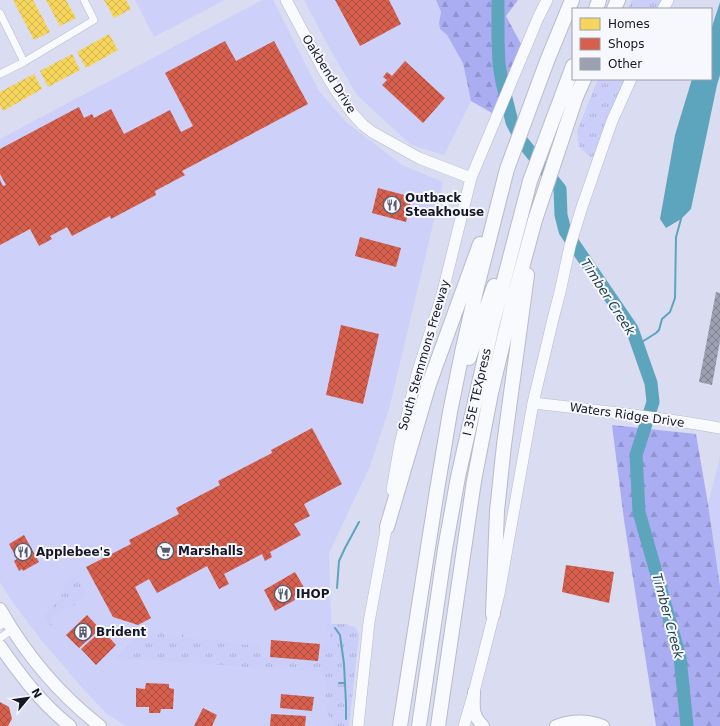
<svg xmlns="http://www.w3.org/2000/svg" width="720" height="726" font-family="'DejaVu Sans',sans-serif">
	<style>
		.built { fill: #cdd0f8 }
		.grass { fill: url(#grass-tufts) }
		.forest { fill: url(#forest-firs) }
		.water { fill: #5da4bd }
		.homes { fill: url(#homes-cross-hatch) }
		.shops { fill: url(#shops-cross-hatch) }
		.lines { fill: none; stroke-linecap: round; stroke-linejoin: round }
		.stream { stroke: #5da4bd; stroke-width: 2 }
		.river { stroke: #5da4bd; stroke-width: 13 }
		.building { fill: url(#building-cross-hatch) }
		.street-casing { stroke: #b8bacc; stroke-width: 8 }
		.secondary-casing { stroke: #b8bacc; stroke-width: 12 }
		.primary-casing { stroke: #b8bacc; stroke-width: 14 }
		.highway-casing { stroke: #b8bacc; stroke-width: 16 }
		.street { stroke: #f9fafd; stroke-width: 7 }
		.secondary { stroke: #f9fafd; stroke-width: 11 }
		.primary { stroke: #f9fafd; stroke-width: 12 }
		.highway { stroke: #f9fafd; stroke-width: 14 }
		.labels { text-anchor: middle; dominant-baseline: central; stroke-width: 4; stroke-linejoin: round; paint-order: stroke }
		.street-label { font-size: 12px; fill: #151627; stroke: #f7f8fd }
		.poi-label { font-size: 12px; font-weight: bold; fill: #151627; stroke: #f7f8fd; text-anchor: start }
		.water-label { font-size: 13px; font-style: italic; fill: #24414a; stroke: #f7f8fd }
	</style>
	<defs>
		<pattern id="grass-tufts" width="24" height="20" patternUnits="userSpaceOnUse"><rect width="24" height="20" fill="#cacef8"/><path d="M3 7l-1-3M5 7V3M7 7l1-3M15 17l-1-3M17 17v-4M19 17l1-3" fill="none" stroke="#adb0d5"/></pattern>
		<pattern id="forest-firs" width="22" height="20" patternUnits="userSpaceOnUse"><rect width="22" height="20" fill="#abadf3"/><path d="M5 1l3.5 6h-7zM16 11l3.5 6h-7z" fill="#9294d0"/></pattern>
		<pattern id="homes-cross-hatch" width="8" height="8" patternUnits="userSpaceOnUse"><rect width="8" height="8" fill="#f6d55c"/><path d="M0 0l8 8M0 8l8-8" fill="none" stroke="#d2b650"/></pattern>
		<pattern id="shops-cross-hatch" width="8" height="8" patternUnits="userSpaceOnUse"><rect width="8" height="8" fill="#d6604d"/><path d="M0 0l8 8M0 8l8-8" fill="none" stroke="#ac4e40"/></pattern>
		<pattern id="building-cross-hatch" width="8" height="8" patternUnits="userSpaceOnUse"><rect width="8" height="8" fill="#9ca1b2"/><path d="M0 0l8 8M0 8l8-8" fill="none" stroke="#7e8291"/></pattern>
	</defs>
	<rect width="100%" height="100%" fill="#dadcf1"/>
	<path class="built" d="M135,0h90l-71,37z
		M262,0h11l46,91 27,31 56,43 41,17 -54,227 -19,57 -41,87 6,173h-209l-20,-13 -20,-21 -44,-51 -31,-41 -11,-18v-443z
		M304,0h132l5,12 -2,11 1,6 7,6 16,28 8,38 -27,54 -33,-10 -54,-50 -26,-44z
		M720,457v129l-12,-82z"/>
	<path class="grass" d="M632,0h33l-4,9h-33z
		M598,79h30l-36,79 -13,-11 -2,-16z
		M74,577c6,2 11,12 11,19l-15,13 -4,-3 -16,14 3,5h-3l-5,-7v-4l7,-6 7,-10 9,-19z
		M333,624h14l9,4 3,7 -10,91h-16v-5c-4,-3 -7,-10 -6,-15 0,-2 2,-4 3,-6l-4,-3 -1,-19 -6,-6 -43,-5 -3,2c-31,-2 -62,-5 -93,-7 -20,-1 -42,-5 -62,-1l-1,-6 19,-16 18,-5 1,2 6,-3v-2l3,-1v6l18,2v-7h1l1,7 41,3 15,3 21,2v11l58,6 3,-18h3l1,-2 4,-1v-11h-5l3,-6z"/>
	<path class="forest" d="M436,0h82l-12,16 15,28 -29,69 -21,-12 -8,-38 -16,-28 -7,-6 -1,-6 2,-11z
		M612,425l84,9 12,70 12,82v140h-64l-32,-206z"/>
	<path class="water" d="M720,2v73l-3,10 -26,124 -10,10 -15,9 -6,-9 15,-84 17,-56h19v-49z"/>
	<path class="homes" d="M13,0h20l17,32 -16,8z
		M46,0h20l10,18 -16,8z
		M104,0h22l5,9 -17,9z
		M109,34l9,16 -32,18 -9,-16z
		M72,54l8,16 -32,17 -8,-16z
		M34,74l8,15 -39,22 -3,-6v-13z"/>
	<path class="shops" d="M335,0h54l12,24 -41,22z
		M225,41l11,20 38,-20 34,63 -126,67 3,4 -30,16 1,4 -45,24 -1,-3 -38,20 -5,-9 -17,9 2,3 -13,7 -9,-17 -30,16v-65l3,6 3,-1 -6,-11v-25l79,-42 5,11 8,-4 2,4 17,-9 13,25 46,-24 11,22 12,-6 -28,-53z
		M405,61l40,37 -22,25 -41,-38 5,-5 -4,-3 4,-5 5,4z
		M378,188l34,9 -6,25 -34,-9z
		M360,237l41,11 -5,19 -41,-11z
		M341,325l38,9 -16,70 -37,-9z
		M312,428l30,56 -38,20 6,12 -16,8 7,11 -31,17 2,5 -7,4 -3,-7 -38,20 5,10 -10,5 -12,-23 -50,27 -8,-14 -14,8 16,31 -13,7 -25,-8 -27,-50 45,-23 -2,-4 50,-26 -3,-6 44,-23 -2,-4 54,-28 -1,-3z
		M24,535l15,27 -16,9 -1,-2 -3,2 -5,-10 3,-2 -8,-15z
		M566,565l48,7 -5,31 -47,-11z
		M295,572l11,19 -12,6 1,3 -20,11 -11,-21z
		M87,615l13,14 -21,19 -13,-13z
		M102,630l14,15 -20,20 -15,-16z
		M271,640l49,4 -2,17 -48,-4z
		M146,683l23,1v4l5,1 -1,20h-12l-1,4h-11v-6h-13v-19l9,1z
		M281,694l33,3 -2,14 -32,-3z
		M0,702l9,5 3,12 -4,7h-8z
		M203,708l14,7 -5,11h-18z
		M271,714l35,2 -1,10h-35z"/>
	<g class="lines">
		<path class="stream" d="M637,345l19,-12 3,-3 3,-11 8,-7 5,-14 1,-61 5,-18
			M337,588l2,-27 6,-13 14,-26
			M335,628l5,7 4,29 2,40v15
			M339,683h6"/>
		<path class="river" d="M498,0v40l1,24 3,18 10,40 9,18 39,49 1,26 4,16 67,98 19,54 2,19 -17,53 3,57 41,145 7,69"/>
	</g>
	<path class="building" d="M716,292l4,1v48l-8,44 -13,-3z"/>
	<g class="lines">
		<defs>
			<path id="street" d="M0,13l24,49
				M0,74l24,-12 70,-42 -10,-20
				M0,626l7,-5
				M0,638l13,-9"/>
			<path id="secondary" d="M286,0l38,71 13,21 15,21 11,12 9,7 47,26 52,20
				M663,9l5,-9
				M533,403c63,7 125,14 187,25
				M392,490l8,-46 17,-70 25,-79 29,-117 67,-160 9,-18
				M358,726l11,-104 19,-103
				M464,726l10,-34 25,-98 34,-191 20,-84 7,-27 10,-46 11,-36 19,-55 12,-34 19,-42"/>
			<path id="primary" d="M0,609c25,44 60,86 100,117
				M0,646c20,29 42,58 70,80
				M474,692c0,15 -3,22 9,34
				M556,726c16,-6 31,-6 47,0"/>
			<path id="highway" d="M596,9l3,-9
				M614,9l4,-9
				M469,358l25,-72
				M387,527l42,-143 51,-140
				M493,614l4,-103 7,-66 23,-170
				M400,726l37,-236 13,-78 13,-64 13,-57 31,-122 40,-108 25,-61
				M419,726l26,-177 13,-72 34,-151 38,-145 43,-115
				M438,726l36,-245 17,-88 22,-92 22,-81 41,-123 8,-18"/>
		</defs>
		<use href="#street" class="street-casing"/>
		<use href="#secondary" class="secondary-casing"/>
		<use href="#primary" class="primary-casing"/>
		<use href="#highway" class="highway-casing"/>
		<use href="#street" class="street"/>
		<use href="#secondary" class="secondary"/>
		<use href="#primary" class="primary"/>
		<use href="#highway" class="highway"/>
	</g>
	<defs>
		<symbol id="restaurant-ring" viewBox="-11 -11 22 22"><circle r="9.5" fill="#f7f8fd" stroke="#5a5b6e" stroke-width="1.5"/><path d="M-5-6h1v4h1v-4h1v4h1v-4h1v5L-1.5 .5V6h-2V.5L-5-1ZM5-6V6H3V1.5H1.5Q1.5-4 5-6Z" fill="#5a5b6e"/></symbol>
		<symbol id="supermarket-ring" viewBox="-11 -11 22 22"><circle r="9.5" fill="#f7f8fd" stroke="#5a5b6e" stroke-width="1.5"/><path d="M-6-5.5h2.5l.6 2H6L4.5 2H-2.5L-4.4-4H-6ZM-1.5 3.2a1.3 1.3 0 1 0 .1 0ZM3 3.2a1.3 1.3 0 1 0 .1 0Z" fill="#5a5b6e"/></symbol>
		<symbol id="building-ring" viewBox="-11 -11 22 22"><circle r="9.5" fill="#f7f8fd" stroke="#5a5b6e" stroke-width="1.5"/><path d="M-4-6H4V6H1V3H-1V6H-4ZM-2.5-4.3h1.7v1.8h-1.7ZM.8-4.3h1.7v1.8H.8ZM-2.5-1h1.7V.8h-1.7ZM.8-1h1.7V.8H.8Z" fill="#5a5b6e"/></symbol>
	</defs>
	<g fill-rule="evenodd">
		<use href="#restaurant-ring" x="382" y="195" width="20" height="20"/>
		<use href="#supermarket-ring" x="155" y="541" width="20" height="20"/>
		<use href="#restaurant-ring" x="13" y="542" width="20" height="20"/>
		<use href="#restaurant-ring" x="273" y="584" width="20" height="20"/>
		<use href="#building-ring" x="73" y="622" width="20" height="20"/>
	</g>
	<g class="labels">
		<g class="street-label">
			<text transform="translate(329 74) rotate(58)">Oakbend Drive</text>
			<text transform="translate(424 355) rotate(-74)">South Stemmons Freeway</text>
			<text transform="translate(477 392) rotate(-77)">I 35E TEXpress</text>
			<text transform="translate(627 415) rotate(8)">Waters Ridge Drive</text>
		</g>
		<g class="poi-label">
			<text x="405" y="198">Outback<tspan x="405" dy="14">Steakhouse</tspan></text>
			<text x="178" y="551">Marshalls</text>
			<text x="36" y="552">Applebee's</text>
			<text x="296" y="594">IHOP</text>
			<text x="96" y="632">Brident</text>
		</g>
		<g class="water-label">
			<text transform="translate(608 297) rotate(57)">Timber Creek</text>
			<text transform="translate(668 616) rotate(75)">Timber Creek</text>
		</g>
	</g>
	<rect x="572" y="8" width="140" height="72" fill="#f7f8fd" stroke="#9d9ea7"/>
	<rect x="580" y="18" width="20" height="12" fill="#f6d55c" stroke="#9d9ea7"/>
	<text x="608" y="28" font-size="12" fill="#151627">Homes</text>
	<rect x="580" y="38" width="20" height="12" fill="#d6604d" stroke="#9d9ea7"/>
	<text x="608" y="48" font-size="12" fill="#151627">Shops</text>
	<rect x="580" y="58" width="20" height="12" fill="#9ca1b2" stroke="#9d9ea7"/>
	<text x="608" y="68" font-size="12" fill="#151627">Other</text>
	<g transform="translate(28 698) rotate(61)" stroke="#f7f8fd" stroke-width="3" paint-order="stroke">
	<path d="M0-3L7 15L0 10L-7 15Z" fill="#151627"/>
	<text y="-6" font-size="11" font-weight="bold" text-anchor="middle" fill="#151627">N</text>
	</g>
</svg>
